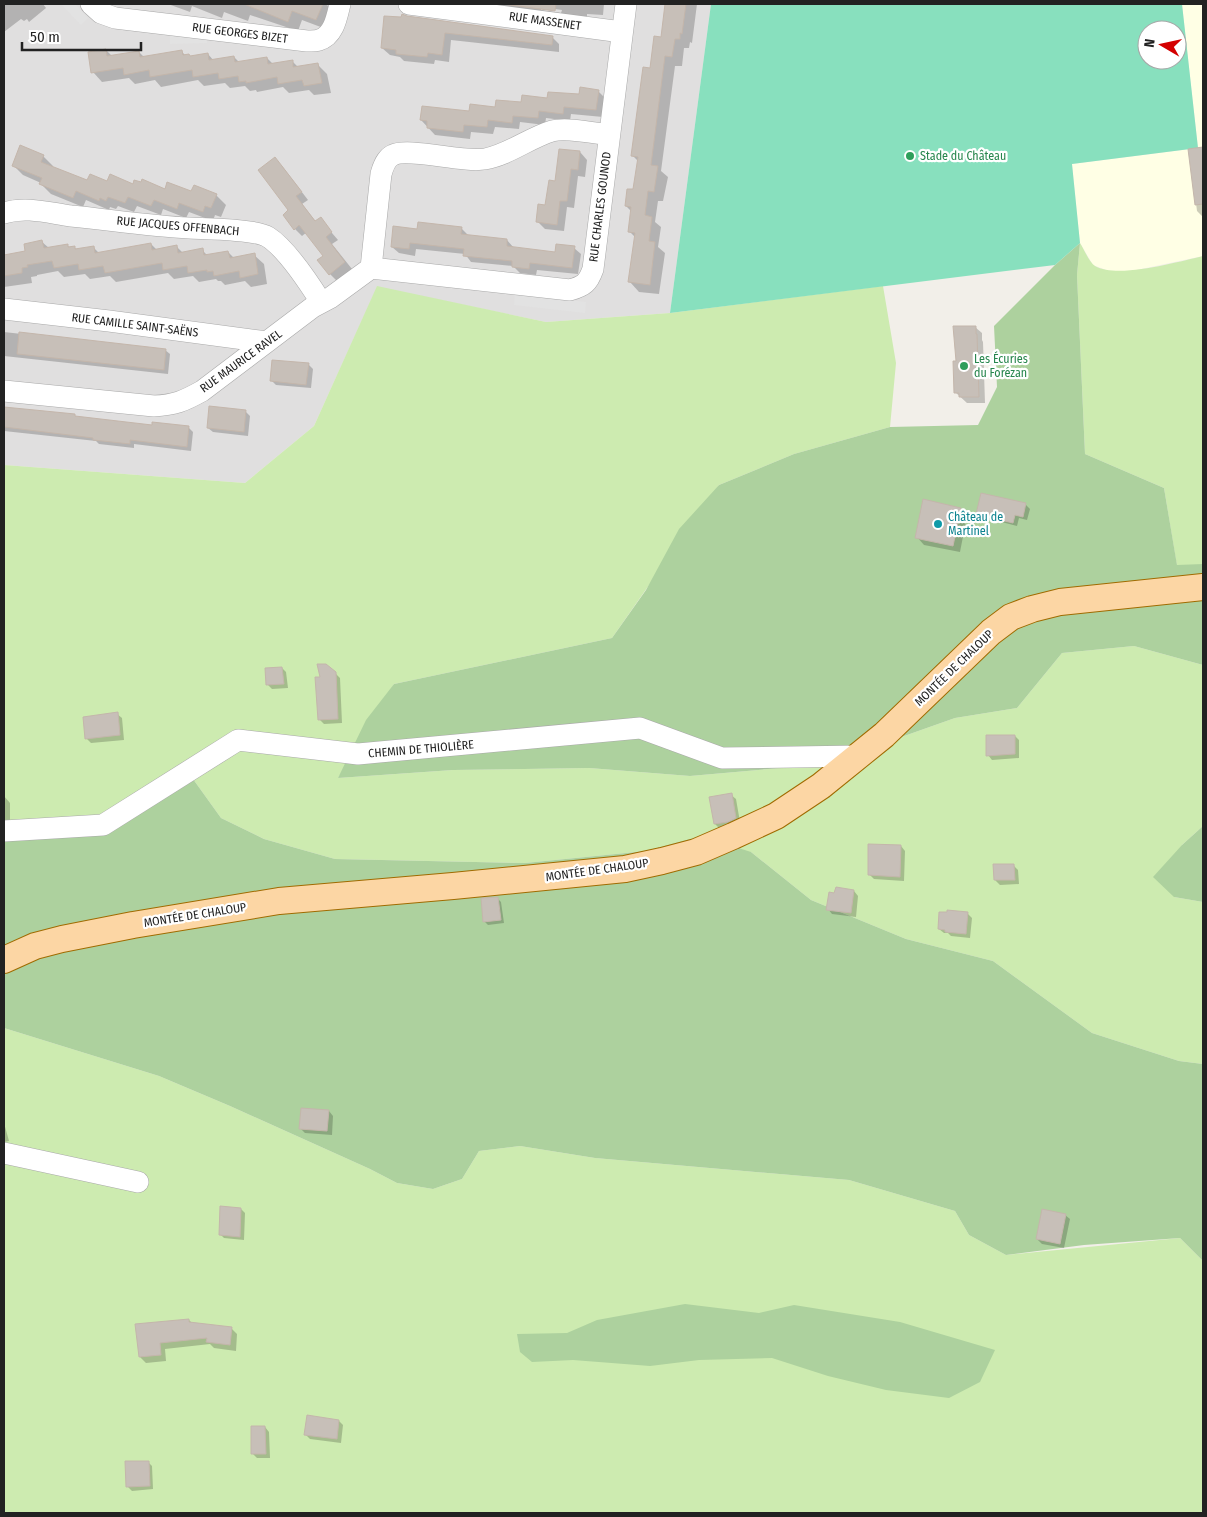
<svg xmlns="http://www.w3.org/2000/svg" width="1207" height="1517" font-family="'Fira Sans Condensed',sans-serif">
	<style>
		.residential { fill: #e0dfdf }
		.education { fill: #ffffe5 }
		.grass { fill: #cdebb0 }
		.forest { fill: #add19e }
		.pitch { fill: #88e0be; fill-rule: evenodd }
		.parking { fill: #e2e2e2 }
		.shadow { fill: #0003; fill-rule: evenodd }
		.building { fill: #c7bfb8; stroke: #c4b6ab }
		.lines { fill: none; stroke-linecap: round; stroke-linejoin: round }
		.minor-casing { stroke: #a9a9a9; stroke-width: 22 }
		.major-casing { stroke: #a06b00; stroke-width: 28 }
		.minor { stroke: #fff; stroke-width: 21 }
		.major { stroke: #fcd6a4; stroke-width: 26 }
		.leisure-dot { fill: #2e9e5b; stroke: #fff; stroke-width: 2 }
		.culture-dot { fill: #0f9aa8; stroke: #fff; stroke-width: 2 }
		.labels { text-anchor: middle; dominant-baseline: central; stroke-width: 4.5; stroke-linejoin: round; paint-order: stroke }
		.street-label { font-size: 12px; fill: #222; stroke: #fff }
		.leisure-label { font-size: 12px; fill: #27864d; stroke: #fff; text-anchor: start }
		.culture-label { font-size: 12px; fill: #0d838f; stroke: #fff; text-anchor: start }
	</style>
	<rect width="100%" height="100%" fill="#f2efe9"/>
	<path class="residential" d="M4,4h707l-41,309 -124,9 -169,-35 -63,139 -69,57 -241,-18z"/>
	<path class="education" d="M1182,4h21v252l-76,16 -18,-1 -16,-6 -13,-22 -8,-79 126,-16z"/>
	<path class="grass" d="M1080,243c4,6 9,19 15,23 23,13 82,-4 108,-10v309l-26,1 -13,-78 -79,-34 -8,-179z
		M377,286l169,36 124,-9 213,-27 13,77 -6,64 -96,27 -75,31 -107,153 -218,46 -56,94 115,-8 136,-2 101,8 135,-12 130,-46 62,-10 45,-55 72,-7 69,19v161l-21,19 -8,52 29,5v162l-24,-3 -87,-28 -99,-72 -87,-22 -95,-39 -60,-48 -105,-1 -121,12 -190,-4 -71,-20 -43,-21 -28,-39 -91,53 -98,5v-372l241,18 69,-57z
		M4,1028l155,48 71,30 140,63 27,14 36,6 29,-10 17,-28 41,-5 75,12 254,22 106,31 14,24 37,20 174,-17 23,23v252h-1199z"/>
	<path class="forest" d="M1080,243l-3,32 8,179 79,34 13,77 26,-1v101l-69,-19 -72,7 -45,55 -62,10 -130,46 -135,12 -101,-8 -136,2 -115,8 28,-58 28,-36 218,-46 34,-48 33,-61 40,-44 75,-31 96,-27 88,-2 19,-38 -3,-61 61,-61z
		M193,779l28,39 43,21 71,20 190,4 121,-12 55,-15 50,16 60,48 95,39 87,22 99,72 87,28 24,3v197l-23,-23 -96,7 -78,10 -37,-20 -14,-24 -106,-31 -254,-22 -75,-12 -41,5 -17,28 -29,10 -36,-6 -27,-14 -140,-63 -71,-30 -155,-48v-191l98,-5z
		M1203,826v76l-29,-5 -21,-20 29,-32z
		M685,1304l74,9 35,-8 106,17 95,28 -15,32 -31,16 -63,-8 -58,-14 -56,-18 -73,2 -49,6 -77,-6 -41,2 -12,-10 -3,-18 50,-1 30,-13z"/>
	<path class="pitch" d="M711,4h471l16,144 -126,16 8,79 -25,22 -385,48zM1147,30h30v30h-30z"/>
	<path class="parking" d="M61,4h14l13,14 -7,7z
		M170,34h37v9l-37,1z
		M515,294l71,8 -1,11 -71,-8z"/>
	<path class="shadow" d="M4,4h39l3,4 -17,14 -2,-3 -3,2 -3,-2 -17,13z
		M168,4h158l7,7 -7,18 -24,-9 -4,11 -48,-16 -2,6 -24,-9 -2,6 -30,-12 -2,6z
		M457,4h147l-1,11 -16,-1v3zM541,7l21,3 -1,3 -20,-3z
		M666,4h31l-5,39 -2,-1 -1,6h-5l-2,18h-7l-14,105 7,6 -5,24h-5l-3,21 6,5 -3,20 7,6 -6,41 -20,-2 -9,-10 6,-44 -6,-6 2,-20 -6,-6 9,-15 4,-29 -6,-6 18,-87 11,-31z
		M385,17l167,20 7,7v8l-108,-12 -2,22 -14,-2 -1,4 -30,-3 -4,-4 -10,-2 -8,-7z
		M106,50l6,6 27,-4 6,6 37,-6 4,4 4,1 18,-3 6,7 20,-4 6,6 27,-5 6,6 19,-3 6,6 19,-3 10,10 4,19 -17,2 -5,-5 -20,3 -6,-6 -26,5 -1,-2 -6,1 -5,-5 -15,2 -5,-5 -21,3 -6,-6 -37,7 -6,-7 -20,4 -6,-6 -27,4 -9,-10z
		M598,91l7,7 -2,19 -32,-3 -1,7 -24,-3 -1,7 -25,-3 -1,7 -24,-2 -2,7 -22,-2 -1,7 -35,-4 -14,-15 127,-21 32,-3z
		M1203,148v69l-6,-6 -8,-61z
		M560,150l20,2 7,8 -2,17 -7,-1 -4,32 -7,-1 -3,24 -19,-2 -7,-7 8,-16 11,-24z
		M43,156l10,10 -1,2 36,14h20l108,13 10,10 -5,12 -6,-2 -2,6 -24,-9 -3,6 -23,-9 -2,6 -24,-9 -3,6 -16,-6 -2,3 -6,-2 -1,3 -23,-10 -3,7 -32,-13 -10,-10v-1l-18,-8 -9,-9z
		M282,166l26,34 -6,4 14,18 4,-3 18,21 -6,4 20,25 -15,12 -7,-7 -5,-18 -18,-24 -5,4 -7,-7z
		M461,228l8,8 38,4 7,8 42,6 18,-6 7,6 -3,20 -41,-4 -1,5 -16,-2 -7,-7 -42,-4 -6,-8 -49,-5 -1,7 -16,-3 -7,-6 26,-17z
		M42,242l7,6 18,-3 3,3 4,-1 3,3 16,-3 7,7 51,-10 6,6 20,-3 6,6 19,-3 6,6 20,-4 6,6 20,-3 10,9 3,20 -16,3 -6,-6 -20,4 -4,-4h-3l-2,-2 -17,3 -6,-6 -19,3 -6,-6 -52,9 -6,-6 -20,3 -5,-5 -21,3 -6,-6 -21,4v1l-6,1 1,6 -28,4v-31l22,-4z
		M975,327l7,6v7l1,2 2,61h-18l-12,-11 3,-30z
		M4,332l161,18 5,4 -2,20 -164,-18z
		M308,364l5,5 -2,19 -35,-3 -5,-5z
		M4,408l70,7 3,3 76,9h35l5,5 -2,19 -57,-7v4l-35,-4 -3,-3 -92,-10z
		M245,411l5,5 -2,20 -35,-4 -5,-4z
		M1026,505l4,4 -3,11 -8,-2 -2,8 -35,-9 -5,-4z
		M960,509l7,7 -7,36 -36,-7 -7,-8z
		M282,668l4,4 2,16 -16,1 -4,-4z
		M335,673l5,5 2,45 -18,1 -4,-4 1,-42z
		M117,714l5,4 2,22 -33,3 -4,-4z
		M1015,736l4,4v18l-27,2 -4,-5z
		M731,795l5,4 4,23 -21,6 -4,-4z
		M4,796l6,7v19l-6,2z
		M901,846l4,5 -1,30 -30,-2 -5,-5z
		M1013,865l5,5 1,14 -19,1 -5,-5z
		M854,891l4,5 -2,21 -24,-3 -4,-5z
		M497,898l4,4 3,21 -16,2 -4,-4z
		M967,913l5,5 -2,20 -19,-2 -3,-3h-4l-5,-4z
		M329,1111l4,5 -1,19 -27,-2 -5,-5z
		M4,1123l5,18 -5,1z
		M241,1209l4,4 -1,27 -20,-2 -4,-4z
		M1065,1215l5,4 -6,29 -22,-4 -5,-5z
		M189,1320l3,3 39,5 6,6 -1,17 -22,-3 -4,-4 -45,5 1,12 -20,2 -6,-6z
		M339,1421l4,4 -2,18 -31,-4 -5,-5z
		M265,1427l4,5 1,26h-13l-4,-4z
		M148,1462l4,4 1,23 -21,2 -4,-4z"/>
	<path class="building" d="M244,4h79l-7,16 -24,-9 -4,11z
		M503,4h53l-1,7z
		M665,4h21l-4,30 -2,-1v6h-5l-3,18 -7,-1 -14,109 7,1 -4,26 -6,-1 -3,24 7,2 -3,24 6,1 -5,43 -22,-3 7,-49 -7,-1 3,-25 -6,-1 2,-17h6l5,-32 -7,-1 12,-89 7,1 4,-32 7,1z
		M402,14l5,2 146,20 -1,9 -107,-12 -3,22 -14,-2 -1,4 -31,-3v-4l-15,-2 3,-32 17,1z
		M106,49l1,7 32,-5 1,6 42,-7 1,5 6,-1 1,2 18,-3 1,7 25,-4 1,6 32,-5 1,7 25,-4v7l25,-4 4,20 -18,3 -2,-6 -24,4 -1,-7 -31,6v-2l-7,1 -1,-6 -19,3 -1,-6 -25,4 -1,-7 -42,7 -1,-7 -25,5 -1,-7 -32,5 -3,-21z
		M580,87l19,3 -3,20 -32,-3 -1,7 -24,-3 -1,7 -25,-2 -1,7 -24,-3 -1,7 -23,-2 -1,7 -36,-4v-7l-7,-1 2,-14 47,5 1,-7 25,3 1,-7 25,2 1,-7 25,3 1,-6 31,2z
		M20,145l24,10 -3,7 46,18 3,-6 17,7 3,-7 23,10 1,-4 7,2 1,-3 23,10 2,-7 24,9 3,-6 23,9 -6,14 -6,-2 -2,6 -24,-9 -2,6 -23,-9 -3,6 -23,-9 -3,6 -17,-6 -2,4 -6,-3 -1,3 -23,-10 -3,7 -34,-14 3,-6 -30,-12z
		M1203,147v57l-8,1 -7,-56z
		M559,149l21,2 -2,19 -7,-1 -4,32h-7l-3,24 -21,-3 2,-18 7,1 4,-25 6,1z
		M275,157l27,35 -6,4 19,25 6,-4 11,15 -6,5 19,25 -16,13 -12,-15 6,-4 -24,-31 -5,5 -11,-15 5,-5 -30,-40z
		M418,222l44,5 -1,7 46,5v7l48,6 1,-8 19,2 -3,22 -42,-5 -1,6 -17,-2v-6l-49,-5 1,-7 -54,-6 -1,6 -18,-2 2,-21 24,3z
		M42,240l2,8 24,-4v3l7,-1v3l19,-3 1,7 56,-10 1,7 25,-5 1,8 25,-5 1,7 24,-4 2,7 25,-5 3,21 -18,4 -1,-7 -25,5 -1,-5 -6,1v-2l-19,3 -1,-7 -24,4 -1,-7 -57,10 -2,-7 -24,4 -1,-6 -24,4 -2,-7 -25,4 1,2 -6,1v5l-18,3v-21l21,-4 -1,-7z
		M953,326h23v8h1l2,63h-20v-4h-5l-1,-32h3z
		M19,332l147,17 -2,21 -147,-16z
		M272,360l37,3 -3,22 -36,-4z
		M209,406l37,4 -2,22 -37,-4z
		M4,407l71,7v2l77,9v-3l37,4 -2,21 -57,-7v4l-18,-2 -19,-2v-2l-89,-11z
		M981,493l45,10 -3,14 -8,-2 -2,8 -37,-9z
		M923,499l38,9 -8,38 -38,-8z
		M317,664h9l10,8 2,47 -20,1 -3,-43h5z
		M282,667l2,17 -18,1 -1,-17z
		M118,712l2,23 -35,4 -2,-22z
		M986,735h29v19l-29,2z
		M732,793l4,25 -8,4 -14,2 -5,-27z
		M868,844l33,1 -1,32 -32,-2z
		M993,864h21l1,16h-21z
		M836,887l18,3 -3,23 -25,-3 3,-18 5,1z
		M498,897l3,23 -18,2 -2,-24z
		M947,910l21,2 -2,22 -21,-2v-2l-7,-1 1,-17h8z
		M301,1108l28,2 -2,21 -28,-2z
		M220,1206l21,2 -1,29 -21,-2z
		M1042,1209l24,5 -6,30 -24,-5z
		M189,1319v3l43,5 -2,18 -24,-3 1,-4 -47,5 1,12 -22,2 -4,-33z
		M307,1415l32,5 -2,19 -33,-4z
		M251,1426h14l1,28h-15z
		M125,1461h24l1,25 -24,1z"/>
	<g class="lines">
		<defs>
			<path id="minor" d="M91,4l10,9 14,5 192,23c4,0 9,0 12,-1 15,-4 18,-24 21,-36
				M409,4l213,28
				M4,213c22,-7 45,0 67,3 40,4 79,10 118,12 18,1 66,1 79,9 19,12 41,46 53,65
				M371,268l199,22c14,-4 18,-7 23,-21l33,-265
				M371,268l10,-94c2,-7 5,-16 12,-19 15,-8 70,8 92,4 23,-4 44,-21 67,-28 14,-4 42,2 57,4
				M4,309l105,12 158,21
				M4,391l150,15c21,-1 30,-5 48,-15l111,-84 17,-9 41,-30
				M4,831l99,-6 135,-85 120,14 282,-26 82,30 136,-2
				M4,1153l134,29"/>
			<path id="major" d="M4,960l31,-14 27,-7 71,-14 146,-24 174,-15 172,-17 37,-8 34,-9 37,-16 43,-20 45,-30 63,-51 107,-103 20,-15 21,-8 28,-7 143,-15"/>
		</defs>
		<use href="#minor" class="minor-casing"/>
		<use href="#major" class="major-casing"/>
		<use href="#minor" class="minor"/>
		<use href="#major" class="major"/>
	</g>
	<g class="leisure-dot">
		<circle cx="910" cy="156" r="5"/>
		<circle cx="964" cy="366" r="5"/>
	</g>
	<circle class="culture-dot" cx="938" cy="524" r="5"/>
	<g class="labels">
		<g class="street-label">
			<text transform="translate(545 21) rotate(8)">RUE MASSENET</text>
			<text transform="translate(240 33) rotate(7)">RUE GEORGES BIZET</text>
			<text transform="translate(600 207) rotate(-83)">RUE CHARLES GOUNOD</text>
			<text transform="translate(178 226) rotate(5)">RUE JACQUES OFFENBACH</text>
			<text transform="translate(135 325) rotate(7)">RUE CAMILLE SAINT-SAËNS</text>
			<text transform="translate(241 361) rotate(-36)">RUE MAURICE RAVEL</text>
			<text transform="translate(954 668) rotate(-44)">MONTÉE DE CHALOUP</text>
			<text transform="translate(421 749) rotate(-5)">CHEMIN DE THIOLIÈRE</text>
			<text transform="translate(597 870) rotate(-8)">MONTÉE DE CHALOUP</text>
			<text transform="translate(195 915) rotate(-9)">MONTÉE DE CHALOUP</text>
		</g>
		<g class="leisure-label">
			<text x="920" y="156">Stade du Château</text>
			<text x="974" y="359">Les Écuries<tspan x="974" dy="14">du Forézan</tspan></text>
		</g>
		<g class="culture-label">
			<text x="948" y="517">Château de<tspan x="948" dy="14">Martinel</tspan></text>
		</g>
	</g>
	<rect width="1207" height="1517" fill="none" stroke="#222222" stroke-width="10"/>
	<g transform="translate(1162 45) rotate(279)"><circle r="24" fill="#ffffff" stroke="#a7a7a7"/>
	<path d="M0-4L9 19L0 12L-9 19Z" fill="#d40000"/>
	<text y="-8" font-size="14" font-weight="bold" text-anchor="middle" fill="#222222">N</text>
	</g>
	<path d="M22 42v8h119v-8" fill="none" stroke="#222222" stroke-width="2.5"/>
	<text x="30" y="42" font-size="15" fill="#222222" stroke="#ffffff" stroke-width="4" paint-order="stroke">50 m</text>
</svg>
